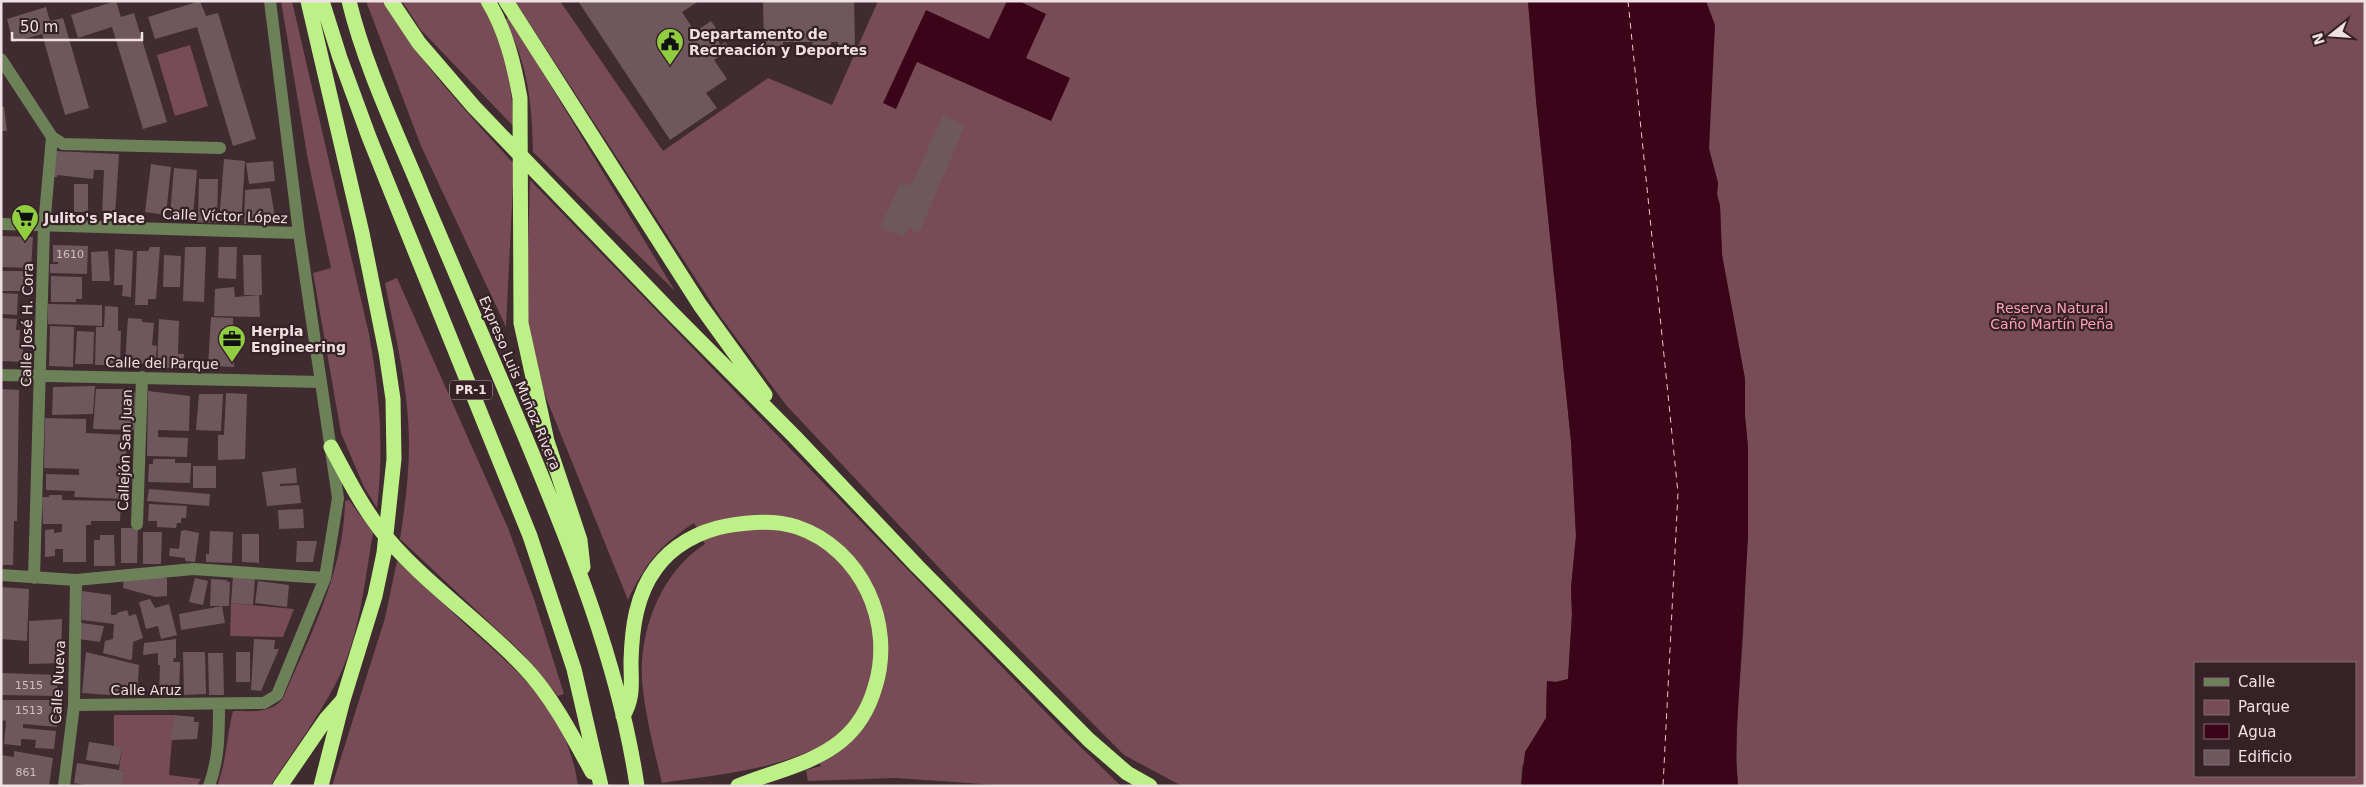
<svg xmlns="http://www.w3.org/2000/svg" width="2366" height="787" font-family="'DejaVu Sans',sans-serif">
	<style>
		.green { fill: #774c56; fill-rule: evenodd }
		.water { fill: #3b0419 }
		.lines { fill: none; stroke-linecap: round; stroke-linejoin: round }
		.ferry { stroke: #fac0cd; stroke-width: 1; stroke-dasharray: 6 5; stroke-linecap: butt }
		.building { fill: #6f585d }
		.minor { stroke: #6d8158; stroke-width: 12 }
		.highway { stroke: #bdf086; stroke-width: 15 }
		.labels { text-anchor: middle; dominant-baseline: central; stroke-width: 4.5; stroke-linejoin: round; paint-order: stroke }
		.number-label { font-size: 11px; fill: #cebec2 }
		.shield { fill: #352126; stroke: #b6a7aa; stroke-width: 1 }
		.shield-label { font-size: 12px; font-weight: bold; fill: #eee0e3 }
		.poi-label { font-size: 14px; font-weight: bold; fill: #eee0e3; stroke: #352126; text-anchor: start }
		.street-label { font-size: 14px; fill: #eee0e3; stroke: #352126 }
		.park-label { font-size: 14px; fill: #fea0b8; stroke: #352126 }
	</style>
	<rect width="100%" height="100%" fill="#3f2b30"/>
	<path class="green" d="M281,1h11l77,333c11,62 15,112 8,174l-13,-21 -23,-54 -28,-160 18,-5 -23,-108z
		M366,1h18c35,62 83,111 130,163l-8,163 -85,-181z
		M402,1h79c22,38 32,82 32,125l-92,-96z
		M515,1h45l103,150 105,-73 64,27 46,-104h650l8,99 35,341 5,95 -5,52 1,26 -4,65 -12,3 -9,-1 -1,37 -24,49 -1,19h-339l-58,-31 -165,-166 -173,-184 -66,-89z
		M1706,1h659v785h-627c-4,-50 2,-99 5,-149 4,-63 3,-127 5,-190l-3,-31v-37l-23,-124 -2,-49 -3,-12 1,-11 -9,-34zM2195,663h160v113h-160z
		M509,17l166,274 -142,-139c-1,-49 -5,-88 -28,-132z
		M190,45l18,61 -33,10 -18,-61z
		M530,180l532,549 59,57h-111l-114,-8 -88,3 -2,-11 15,-4 -9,-16c-48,22 -100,25 -150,33 -8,-34 -17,-68 -20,-102 -3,-51 19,-109 63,-137l-11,-21c-34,22 -49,41 -66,77l-90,-222 -12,-61z
		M397,278l111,250 26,71 30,95 -6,2 -38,-45 -120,-112c5,-32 9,-64 9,-96 0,-54 -14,-108 -24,-160z
		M349,500l24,33c-8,46 -13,99 -33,142 -19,39 -46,75 -70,111h-53c10,-26 9,-48 16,-75 18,0 42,3 51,-15 27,-63 60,-125 61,-195z
		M397,561c23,21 47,43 70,65 53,47 101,86 111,160h-246l53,-168z
		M231,603l63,6 -11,28 -53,-1z
		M114,715h60l-5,60 32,4 -4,7h-74l2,-15 -6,-1 3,-22 -8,-2z"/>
	<path class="water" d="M1007,1h12l27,13 -20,44 44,20 -19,43 -134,-59 -21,47 -13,-6 43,-93 63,29z
		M1528,1h178l9,24 -6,124 9,34 -1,11 3,12 2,49 23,124v37l3,31v91l-11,187 -1,34 2,27h-217l4,-34 21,-34 1,-37 9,1 12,-3 4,-65 -1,-26 5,-52 -5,-95 -35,-341z"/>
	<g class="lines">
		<path class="ferry" d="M1628,1l50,492 -15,293"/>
	</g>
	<path class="building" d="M116,1l5,16 13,-4 33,109 -24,7 -31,-102 -34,11 -7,-23z
		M200,1l6,15 12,-3 38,126 -23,7 -36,-119 -42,12 -7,-22z
		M578,1h121l-17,11 13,20 16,-11 5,7 -5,3 10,14 4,-3 5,7 -16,11 13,19 -21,14 11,15 -47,32z
		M763,1h91l1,44h-17v-3h-7v3h-19l1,-3h-30v4h-19z
		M46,7l4,14 13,-3 26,90 -24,7 -23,-81 -29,8 -6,-23z
		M1,107h3l3,24h-6z
		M943,115l22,10 -46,108 -11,-5 -4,9 -24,-10 21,-45 10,4z
		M54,151l65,3 -4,62 -13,-1 2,-45h-10l-1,9 -36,-4v2h-5z
		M224,159l21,2 -4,63 -22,-2z
		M273,161l2,20 -26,3 -3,-21z
		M151,164l20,3 -5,48 -21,-3z
		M174,168l23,2 -4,47 -23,-2z
		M199,179h19l-1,44 -23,-1v-6h4z
		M74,184h14v28h-14z
		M270,188l6,35 -32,1 1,-34z
		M1,236l32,1 -2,31 -30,-1z
		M53,245l35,1 -1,28 -37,-1v-9h8v-2h-5z
		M150,247h10l-4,52h-8v6h-13l2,-54h11z
		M185,247h21l-2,55 -21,-1z
		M219,247h18l-1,32 -18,-1z
		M115,249l18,2 -2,46 -9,-1 1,-11h-9z
		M108,251l2,30h-18l-1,-29z
		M164,255l17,1 -1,31h-17z
		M243,255h18l1,40h-18z
		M1,271h24v20h-24z
		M51,276l31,1v22h-6v3h-25z
		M234,287l1,10 24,-2 1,22 -46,-1 1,-27z
		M1,293l17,1 -1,21 -16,-1z
		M48,304l54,1v21l-54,-2z
		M105,306l13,1v24h3l-1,34h-25l1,-38h8z
		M211,317l22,1 1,49 -26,-1z
		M1,318l16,1 -1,11h4l-1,18 4,1 -1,13 -20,-1z
		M128,318l14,1v3l12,1 -2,22 5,1 -2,19 -30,-3z
		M159,319l20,2 -1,33h6l-1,12 -6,-1v3h-20z
		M50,326l24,1 -1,40 -24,-1z
		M77,331l17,1 -1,32h-18z
		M95,386l-2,28 -41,1 1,-28z
		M1,389l18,1 -2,131h-3l-1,44h-12z
		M96,389h35l4,4 -1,37 -41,-1z
		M148,391l42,5 -1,35 -31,-1v7l30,1 -1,19 -40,-1z
		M226,393l21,1 -2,65 -27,1v-25h6z
		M199,394h24l-2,37 -25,-1z
		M45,418l41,1v14l41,2 -3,64 -50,-2 1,-6 -29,-1v-16l33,1v-6l-35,-1z
		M153,459h22v4h16l-1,20 -42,-1 1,-18h4z
		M193,466h23v22h-23z
		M296,468l1,15 -17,1v2l19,-1 2,18 -34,3 -5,-34z
		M149,489l61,5 -1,12 -62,-5z
		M49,495h13v5l59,1 -1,20h-29v4h-5v37h-23v-13h-8v7l-10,1v-27l9,-1v4l8,-1v-8h-19l-1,-27h7z
		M149,504l38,2 -1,12h-5v5h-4l-1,5 -19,-1v-6h-9z
		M303,509l1,19 -25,1 -1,-19z
		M121,528h17l-1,35h-16z
		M185,530l14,3 -4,29 -10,-1v-3l-16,-2 1,-8 9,1 2,-18z
		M210,531l23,1 -1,31 -26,-1v-8h3z
		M143,532h19l-1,32h-18z
		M242,534h17v29l-17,-1z
		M100,535h14l1,31h-21v-26h6z
		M297,541h20l-4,21h-17z
		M233,576l22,2 -2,27 -22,-2z
		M124,577l43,1v18l-11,1 -33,-9z
		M195,578l13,3 -5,24 -14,-3z
		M211,579l16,1v2h3l-1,24h-19z
		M258,581l31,4 -2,22 -32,-4z
		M1,587l28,2 -2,52 -26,-2z
		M82,591l29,4v20h6v-2l10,-3 2,6 7,-2 7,24 -10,4 -1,17 -2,1 -27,-7 2,-12 8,-2 1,-15 -32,-4z
		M150,599l5,9 14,-4 8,31 -16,4 -3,-13 -12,3 -7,-27z
		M222,606l3,17 -44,7 -2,-16z
		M62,619l-1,44 -32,1v-43z
		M81,623l23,3 -4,16 -21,-3z
		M176,639v19h-2l-1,4h7l-1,32 -20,1 1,-30h-2v-12l-15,2 1,-12z
		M254,639l21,1 -1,9h5l-18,42 -10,-1z
		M86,652l53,13 -2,32 -55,-4z
		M183,652h22l1,42 -22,1z
		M236,652h14v30h-14z
		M208,653h15l1,42h-15z
		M1,673l57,2 -1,21 -56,-1z
		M1,700h55l1,27 -34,-3v4l33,3 -2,18 -19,-1 1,-8 -15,-1v7l-17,-2 2,-23 -5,-1z
		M174,715l20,2v5h5l-2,17 -26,1z
		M89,742l33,5 -3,18 -33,-5z
		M14,751l39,7 -4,28h-48v-31l13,2z
		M77,763l48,8 -2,15h-33l-16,-3z"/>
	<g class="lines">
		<path class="minor" d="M1,59l51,78 -8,89 -10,352
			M52,137l11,7 157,4
			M1,224l298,9
			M1,375l320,7
			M137,524l5,-147
			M1,575l75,5 117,-11 132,9
			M74,705l190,-2 13,-8 48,-117 13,-80 -39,-265 -29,-232
			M64,786l10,-81 2,-125
			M209,786c10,-26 10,-54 10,-81"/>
		<path class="highway" d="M308,1l54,232 24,119 7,47 1,60 -10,94 -9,43 -32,104 -22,86
			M322,1l18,57 29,79 161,399 44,133 27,117
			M349,1c16,66 47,130 73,193 34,80 68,160 102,240 47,113 95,230 113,352
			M391,1l28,42 55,64 197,205 124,125 122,129 172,174 38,33 23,13
			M488,1c18,30 26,63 32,97l1,225 26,118 33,99 3,27
			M506,1l194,304 65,90
			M331,447c15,28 29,56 48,81 39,51 101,92 145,139 28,29 49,70 68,105
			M623,716c11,-19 8,-33 8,-55 1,-33 5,-66 25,-93 16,-22 43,-37 70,-42 22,-4 50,-6 71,1 65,22 98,97 78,160 -6,21 -17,40 -34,54 -28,23 -69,31 -103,45
			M280,786l46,-67 16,-18"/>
	</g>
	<defs>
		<symbol id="civic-pin" viewBox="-11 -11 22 30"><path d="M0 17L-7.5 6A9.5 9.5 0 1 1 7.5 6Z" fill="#90cd40" stroke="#352126"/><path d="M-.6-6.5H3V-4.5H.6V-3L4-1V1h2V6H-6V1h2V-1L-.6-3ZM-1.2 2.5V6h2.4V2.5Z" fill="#111"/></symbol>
		<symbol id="supermarket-pin" viewBox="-11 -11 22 30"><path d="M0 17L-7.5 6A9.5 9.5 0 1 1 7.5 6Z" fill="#90cd40" stroke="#352126"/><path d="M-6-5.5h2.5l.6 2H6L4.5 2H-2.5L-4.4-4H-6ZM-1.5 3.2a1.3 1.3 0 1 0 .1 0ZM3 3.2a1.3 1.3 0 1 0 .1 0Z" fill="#111"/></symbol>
		<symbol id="office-pin" viewBox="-11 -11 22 30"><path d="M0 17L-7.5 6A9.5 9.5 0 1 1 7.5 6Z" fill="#90cd40" stroke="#352126"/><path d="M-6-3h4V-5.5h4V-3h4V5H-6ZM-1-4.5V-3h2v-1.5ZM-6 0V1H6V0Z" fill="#111"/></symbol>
	</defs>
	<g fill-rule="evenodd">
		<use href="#civic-pin" x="654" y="26" width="32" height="43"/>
		<use href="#supermarket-pin" x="9" y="202" width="32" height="43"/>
		<use href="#office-pin" x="216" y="323" width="32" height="43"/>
	</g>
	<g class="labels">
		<g class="number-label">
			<text x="70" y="254">1610</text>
			<text x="29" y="685">1515</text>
			<text x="29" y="710">1513</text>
			<text x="26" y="772">861</text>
		</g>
		<rect class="shield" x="450" y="380.5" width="42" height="19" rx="4"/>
		<g class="shield-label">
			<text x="471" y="390">PR-1</text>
		</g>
		<g class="poi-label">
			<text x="689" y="34">Departamento de<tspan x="689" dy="16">Recreación y Deportes</tspan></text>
			<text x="44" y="218">Julito's Place</text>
			<text x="251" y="331">Herpla<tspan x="251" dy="16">Engineering</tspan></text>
		</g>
		<g class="street-label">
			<text transform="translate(225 216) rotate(2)">Calle Víctor López</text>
			<text transform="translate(27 325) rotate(-89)">Calle José H. Cora</text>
			<text transform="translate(162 363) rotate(1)">Calle del Parque</text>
			<text transform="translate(520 383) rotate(67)">Expreso Luis Muñoz Rivera</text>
			<text transform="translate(125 450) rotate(-88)">Callejón San Juan</text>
			<text transform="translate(58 682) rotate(-87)">Calle Nueva</text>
			<text x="146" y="690">Calle Aruz</text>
		</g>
		<g class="park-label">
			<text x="2052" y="308">Reserva Natural<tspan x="2052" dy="16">Caño Martín Peña</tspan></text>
		</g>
	</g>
	<rect width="2366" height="787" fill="none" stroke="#eee0e3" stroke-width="5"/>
	<rect x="2194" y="662" width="162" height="115" fill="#352126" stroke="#7f6d72"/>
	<rect x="2204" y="678" width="25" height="8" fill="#6d8158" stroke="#7f6d72"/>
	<text x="2238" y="687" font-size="15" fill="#eee0e3">Calle</text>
	<rect x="2204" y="700" width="25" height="15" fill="#774c56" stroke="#7f6d72"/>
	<text x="2238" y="712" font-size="15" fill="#eee0e3">Parque</text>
	<rect x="2204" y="724" width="25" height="15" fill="#3b0419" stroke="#7f6d72"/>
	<text x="2238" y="737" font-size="15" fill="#eee0e3">Agua</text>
	<rect x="2204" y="750" width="25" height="15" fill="#6f585d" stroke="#7f6d72"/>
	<text x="2238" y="762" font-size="15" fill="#eee0e3">Edificio</text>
	<g transform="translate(2331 35) rotate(253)" stroke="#352126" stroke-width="4" paint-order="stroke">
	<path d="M0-4L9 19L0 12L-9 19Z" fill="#eee0e3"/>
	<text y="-8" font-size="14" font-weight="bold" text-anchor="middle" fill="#eee0e3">N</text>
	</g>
	<path d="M12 32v8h130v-8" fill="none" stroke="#eee0e3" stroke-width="2.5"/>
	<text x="20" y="32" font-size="15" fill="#eee0e3" stroke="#352126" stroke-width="4" paint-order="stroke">50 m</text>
</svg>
